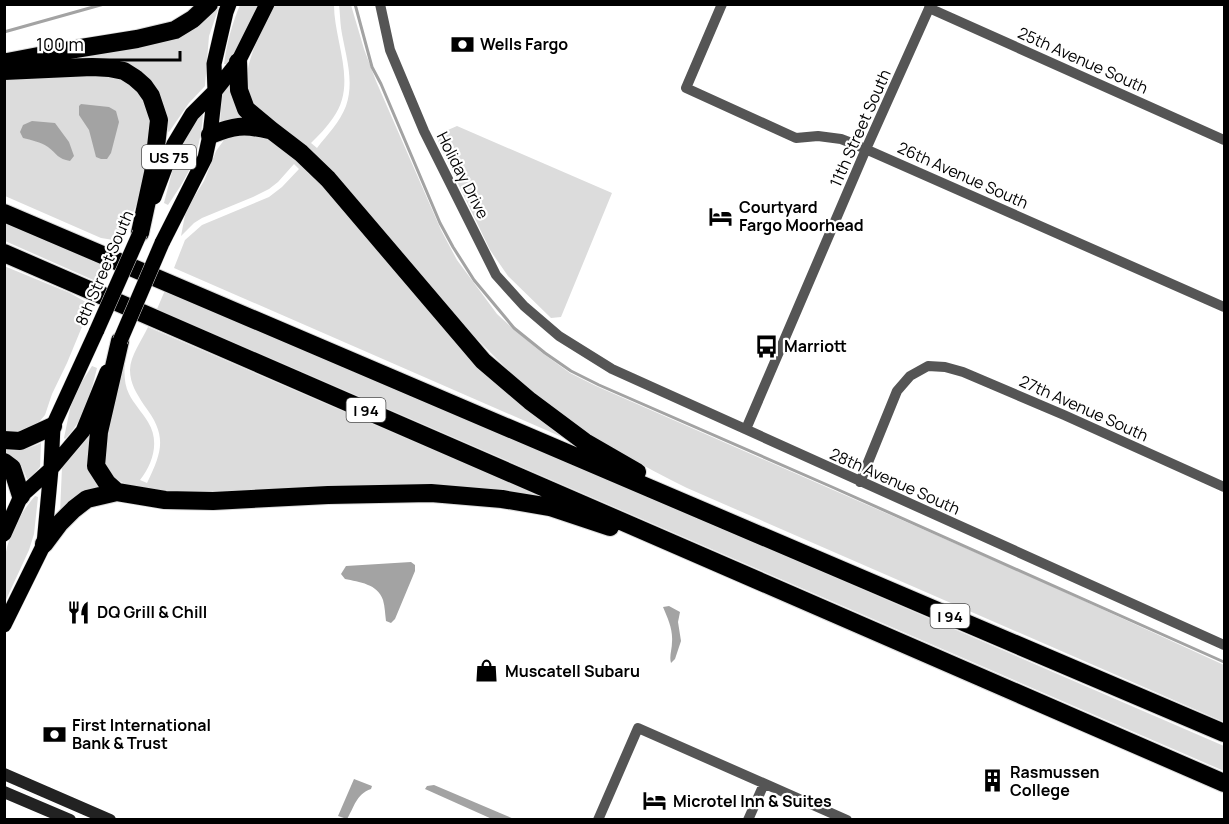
<svg xmlns="http://www.w3.org/2000/svg" width="1229" height="824" font-family="Manrope,sans-serif">
	<style>
		.green { fill: #dcdcdc }
		.water { fill: #a3a3a3 }
		.lines { fill: none; stroke-linecap: round; stroke-linejoin: round }
		.stream { stroke: #a3a3a3; stroke-width: 3 }
		.primary-casing { stroke: #dbdbdb; stroke-width: 16 }
		.highway-casing { stroke: #dbdbdb; stroke-width: 20 }
		.street { stroke: #555; stroke-width: 10 }
		.secondary { stroke: #222; stroke-width: 12 }
		.primary { stroke: #000; stroke-width: 15 }
		.highway { stroke: #000; stroke-width: 18 }
		.primary-bridge-casing { stroke: #dbdbdb; stroke-width: 16; stroke-linecap: butt }
		.primary-bridge { stroke: #000; stroke-width: 15 }
		.labels { text-anchor: middle; dominant-baseline: central; stroke-width: 4.5; stroke-linejoin: round; paint-order: stroke }
		.shield { fill: #fff; stroke: #4c4c4c; stroke-width: 1.5 }
		.shield-label { font-size: 15px; font-weight: bold; fill: #000 }
		.poi-label { font-size: 16px; font-weight: bold; fill: #000; stroke: #fff; text-anchor: start }
		.street-label { font-size: 16px; fill: #000; stroke: #fff }
	</style>
	<rect width="100%" height="100%" fill="#fff"/>
	<path class="green" d="M216,5l3,2 -10,29 -4,50 -16,17 -20,29 -5,-3 -16,-50 -115,-17 125,-20z
		M240,5h20l-23,46 -10,13h-3c3,-22 8,-40 16,-59z
		M274,5h60c0,37 24,79 -1,113 -6,9 -14,17 -22,25l6,5c10,-13 23,-26 29,-42 9,-26 -1,-52 -5,-78 -1,-8 -1,-16 -2,-23h12l13,44 12,32 65,149 16,30 40,54 12,11 32,27 29,21 26,13 438,192 190,87v57l-537,-234c-44,-22 -87,-45 -127,-74 -29,-20 -54,-46 -79,-71l-217,-225c-5,-6 -14,-15 -16,-23 -7,-29 14,-65 26,-90z
		M94,74l23,2 22,13 14,34 -13,74 -20,44 -19,-3 -96,-42 -1,-119z
		M231,82l13,37 -24,4 2,-30z
		M202,114l1,1c-3,39 -13,58 -35,90l-4,-2 11,-43 14,-30z
		M457,126l155,67 -51,124 -10,1 -43,-42 -18,-26 -52,-108 3,-9z
		M233,135h25l16,6 39,32 56,63 209,208 -404,-176 11,-28 17,-15 67,-28 13,-10 17,-18 -5,-5 -16,18 -9,7 -16,8 -51,21 -8,5 -13,13 5,-26 18,-29 12,-30 8,-11z
		M5,218l104,45 -9,20 -95,-42z
		M4,266l66,27 21,12 -24,58 -15,31 -7,21 -6,7 -13,9 -12,2 -9,-1z
		M166,288l1058,458v25l-1067,-462z
		M148,327l362,156 40,18 -326,-8h-61l-29,-4 -18,-10 -12,-13 -1,-21 22,-84c-1,11 -1,23 4,33 5,10 13,18 19,28 12,19 5,42 -8,58l7,3c16,-33 20,-48 -3,-78 -7,-11 -14,-21 -14,-35 0,-14 12,-30 18,-43z
		M92,366l5,2c-6,24 -13,53 -32,71l-1,-1 7,-34 10,-21z
		M93,429l-3,43 9,14v3l-39,25 2,-47 19,-21z
		M41,443l-1,24 -11,12h-2l-5,-12 -17,-16 -1,-2c14,4 25,-1 37,-6z
		M35,496l3,1 -4,37 -5,16 -24,52c0,-14 -2,-29 0,-43 2,-22 15,-46 30,-63z"/>
	<path class="water" d="M81,104l28,3 7,4 3,11 -8,31 -4,6h-6l-5,-2 -7,-27 -10,-15v-9z
		M32,121l23,2 14,19 5,14 -4,5c-12,-2 -13,-7 -22,-14 -7,-5 -17,-7 -25,-9l-3,-6 3,-7z
		M411,562l4,3v6l-20,48 -4,4 -5,-2c-1,-7 -1,-14 -3,-21 -5,-16 -24,-18 -38,-21l-4,-5 5,-8z
		M669,606l11,6 -2,10 3,19 -6,18 -4,4c-2,-7 1,-13 1,-21 1,-13 -4,-23 -9,-35z
		M354,779l18,7 -1,3c-15,5 -17,19 -24,30l-9,-3z
		M434,785l80,34h-22l-67,-30 2,-3z"/>
	<g class="lines">
		<path class="stream" d="M355,4l17,63 9,17 59,139 13,24 21,33 40,48 31,25 26,18 28,14 233,102 392,175
			M4,32l100,-28"/>
		<defs>
			<path id="primary" d="M154,197l20,-53 18,-30 23,-23 23,-29 29,-58
				M162,243l43,-85 5,-23 5,-44 -1,-27 12,-52 3,-8
				M4,534l17,-38 30,-27 32,-38 24,-59
				M4,625l40,-81 7,-75 2,-43 44,-96"/>
			<path id="highway" d="M7,62l68,-13 62,-10 38,-9 18,-11 16,-15
				M238,62l1,28 7,19 25,21 30,23 27,26 155,182 47,40 55,41 52,30
				M4,71l88,-4 17,1 15,3 11,7 9,8 7,10 8,24 -6,53 -13,60
				M210,135c24,-9 33,-11 59,-5
				M4,213l1220,520
				M4,253l1220,530
				M4,440l16,1 33,-15
				M4,462l8,6 9,28
				M117,492l-10,-9 -11,-17 3,-34 21,-91
				M44,544l15,-20 15,-15 13,-10 30,-7 48,8 48,1 115,-6 103,-2 71,6 48,8 60,20"/>
		</defs>
		<use href="#primary" class="primary-casing"/>
		<use href="#highway" class="highway-casing"/>
		<path class="street" d="M380,4l10,46 34,81 72,144 28,31 35,30 53,33 612,276
			M722,4l-36,84 110,50 22,-2 23,3 13,5 370,163
			M929,8l295,132
			M746,429l120,-280 65,-145
			M860,482l37,-91 13,-15 18,-10 17,1 18,5 101,43 160,72
			M598,820l40,-92 209,92
			M748,820l16,-36"/>
		<path class="secondary" d="M4,774l106,46
			M4,792l66,28"/>
		<use href="#primary" class="primary"/>
		<use href="#highway" class="highway"/>
		<defs>
			<path id="primary-bridge" d="M97,330l43,-97
				M120,341l42,-98"/>
		</defs>
		<use href="#primary-bridge" class="primary-bridge-casing"/>
		<use href="#primary-bridge" class="primary-bridge"/>
	</g>
	<defs>
		<symbol id="bank-bare" viewBox="-9 -9 18 18"><path d="M-6-4H6V4H-6ZM0-2.3a2.3 2.3 0 1 0 0 4.6a2.3 2.3 0 1 0 0-4.6Z" fill="#000" stroke="#fff" stroke-width="2.5" paint-order="stroke"/></symbol>
		<symbol id="hotel-bare" viewBox="-9 -9 18 18"><path d="M-6-4.5h1.5V1H6V5H4.5V3h-9V5H-6ZM-4 0a1.8 1.8 0 1 1 3.6 0ZM.5 0V-2.5h3Q6-2.5 6 0Z" fill="#000" stroke="#fff" stroke-width="2.5" paint-order="stroke"/></symbol>
		<symbol id="bus-bare" viewBox="-9 -9 18 18"><path d="M-5-6H5V4H4V6H2V4H-2V6H-4V4H-5ZM-3.5-4V0h7V-4ZM-3.5 1.2v1.5H-2V1.2ZM2 1.2v1.5H3.5V1.2Z" fill="#000" stroke="#fff" stroke-width="2.5" paint-order="stroke"/></symbol>
		<symbol id="restaurant-bare" viewBox="-9 -9 18 18"><path d="M-5-6h1v4h1v-4h1v4h1v-4h1v5L-1.5 .5V6h-2V.5L-5-1ZM5-6V6H3V1.5H1.5Q1.5-4 5-6Z" fill="#000" stroke="#fff" stroke-width="2.5" paint-order="stroke"/></symbol>
		<symbol id="shop-bare" viewBox="-9 -9 18 18"><path d="M-5-2.5h2.3a2.7 3.5 0 0 1 5.4 0H5L5.5 6h-11ZM-1.5-2.5h3a1.5 2.3 0 0 0-3 0Z" fill="#000" stroke="#fff" stroke-width="2.5" paint-order="stroke"/></symbol>
		<symbol id="building-bare" viewBox="-9 -9 18 18"><path d="M-4-6H4V6H1V3H-1V6H-4ZM-2.5-4.3h1.7v1.8h-1.7ZM.8-4.3h1.7v1.8H.8ZM-2.5-1h1.7V.8h-1.7ZM.8-1h1.7V.8H.8Z" fill="#000" stroke="#fff" stroke-width="2.5" paint-order="stroke"/></symbol>
	</defs>
	<g fill-rule="evenodd">
		<use href="#bank-bare" x="446" y="28" width="33" height="33"/>
		<use href="#hotel-bare" x="704" y="200" width="33" height="33"/>
		<use href="#bus-bare" x="750" y="330" width="33" height="33"/>
		<use href="#restaurant-bare" x="62" y="596" width="33" height="33"/>
		<use href="#shop-bare" x="470" y="654" width="33" height="33"/>
		<use href="#bank-bare" x="38" y="718" width="33" height="33"/>
		<use href="#building-bare" x="976" y="764" width="33" height="33"/>
		<use href="#hotel-bare" x="638" y="784" width="33" height="33"/>
	</g>
	<g class="labels">
		<g class="shield">
			<rect x="142" y="145" width="54" height="24" rx="4.5"/>
			<rect x="346.5" y="398" width="39" height="24" rx="4.5"/>
			<rect x="930.5" y="604" width="39" height="24" rx="4.5"/>
		</g>
		<g class="shield-label">
			<text x="169" y="157">US 75</text>
			<text x="366" y="410">I 94</text>
			<text x="950" y="616">I 94</text>
		</g>
		<g class="poi-label">
			<text x="480" y="44">Wells Fargo</text>
			<text x="739" y="207">Courtyard<tspan x="739" dy="18">Fargo Moorhead</tspan></text>
			<text x="784" y="346">Marriott</text>
			<text x="97" y="612">DQ Grill &amp; Chill</text>
			<text x="505" y="671">Muscatell Subaru</text>
			<text x="72" y="725">First International<tspan x="72" dy="18">Bank &amp; Trust</tspan></text>
			<text x="1010" y="772">Rasmussen<tspan x="1010" dy="18">College</tspan></text>
			<text x="673" y="801">Microtel Inn &amp; Suites</text>
		</g>
		<g class="street-label">
			<text transform="translate(1083 60) rotate(24)">25th Avenue South</text>
			<text transform="translate(860 128) rotate(-66)">11th Street South</text>
			<text transform="translate(463 175) rotate(63)">Holiday Drive</text>
			<text transform="translate(963 175) rotate(24)">26th Avenue South</text>
			<text transform="translate(104 268) rotate(-67)">8th Street South</text>
			<text transform="translate(1084 408) rotate(24)">27th Avenue South</text>
			<text transform="translate(895 481) rotate(24)">28th Avenue South</text>
		</g>
	</g>
	<rect width="1229" height="824" fill="none" stroke="#000000" stroke-width="12"/>
	<path d="M27 51v9h153v-9" fill="none" stroke="#000000" stroke-width="3"/>
	<text x="36" y="51" font-size="18" fill="#000000" stroke="#ffffff" stroke-width="4.5" paint-order="stroke">100 m</text>
</svg>
